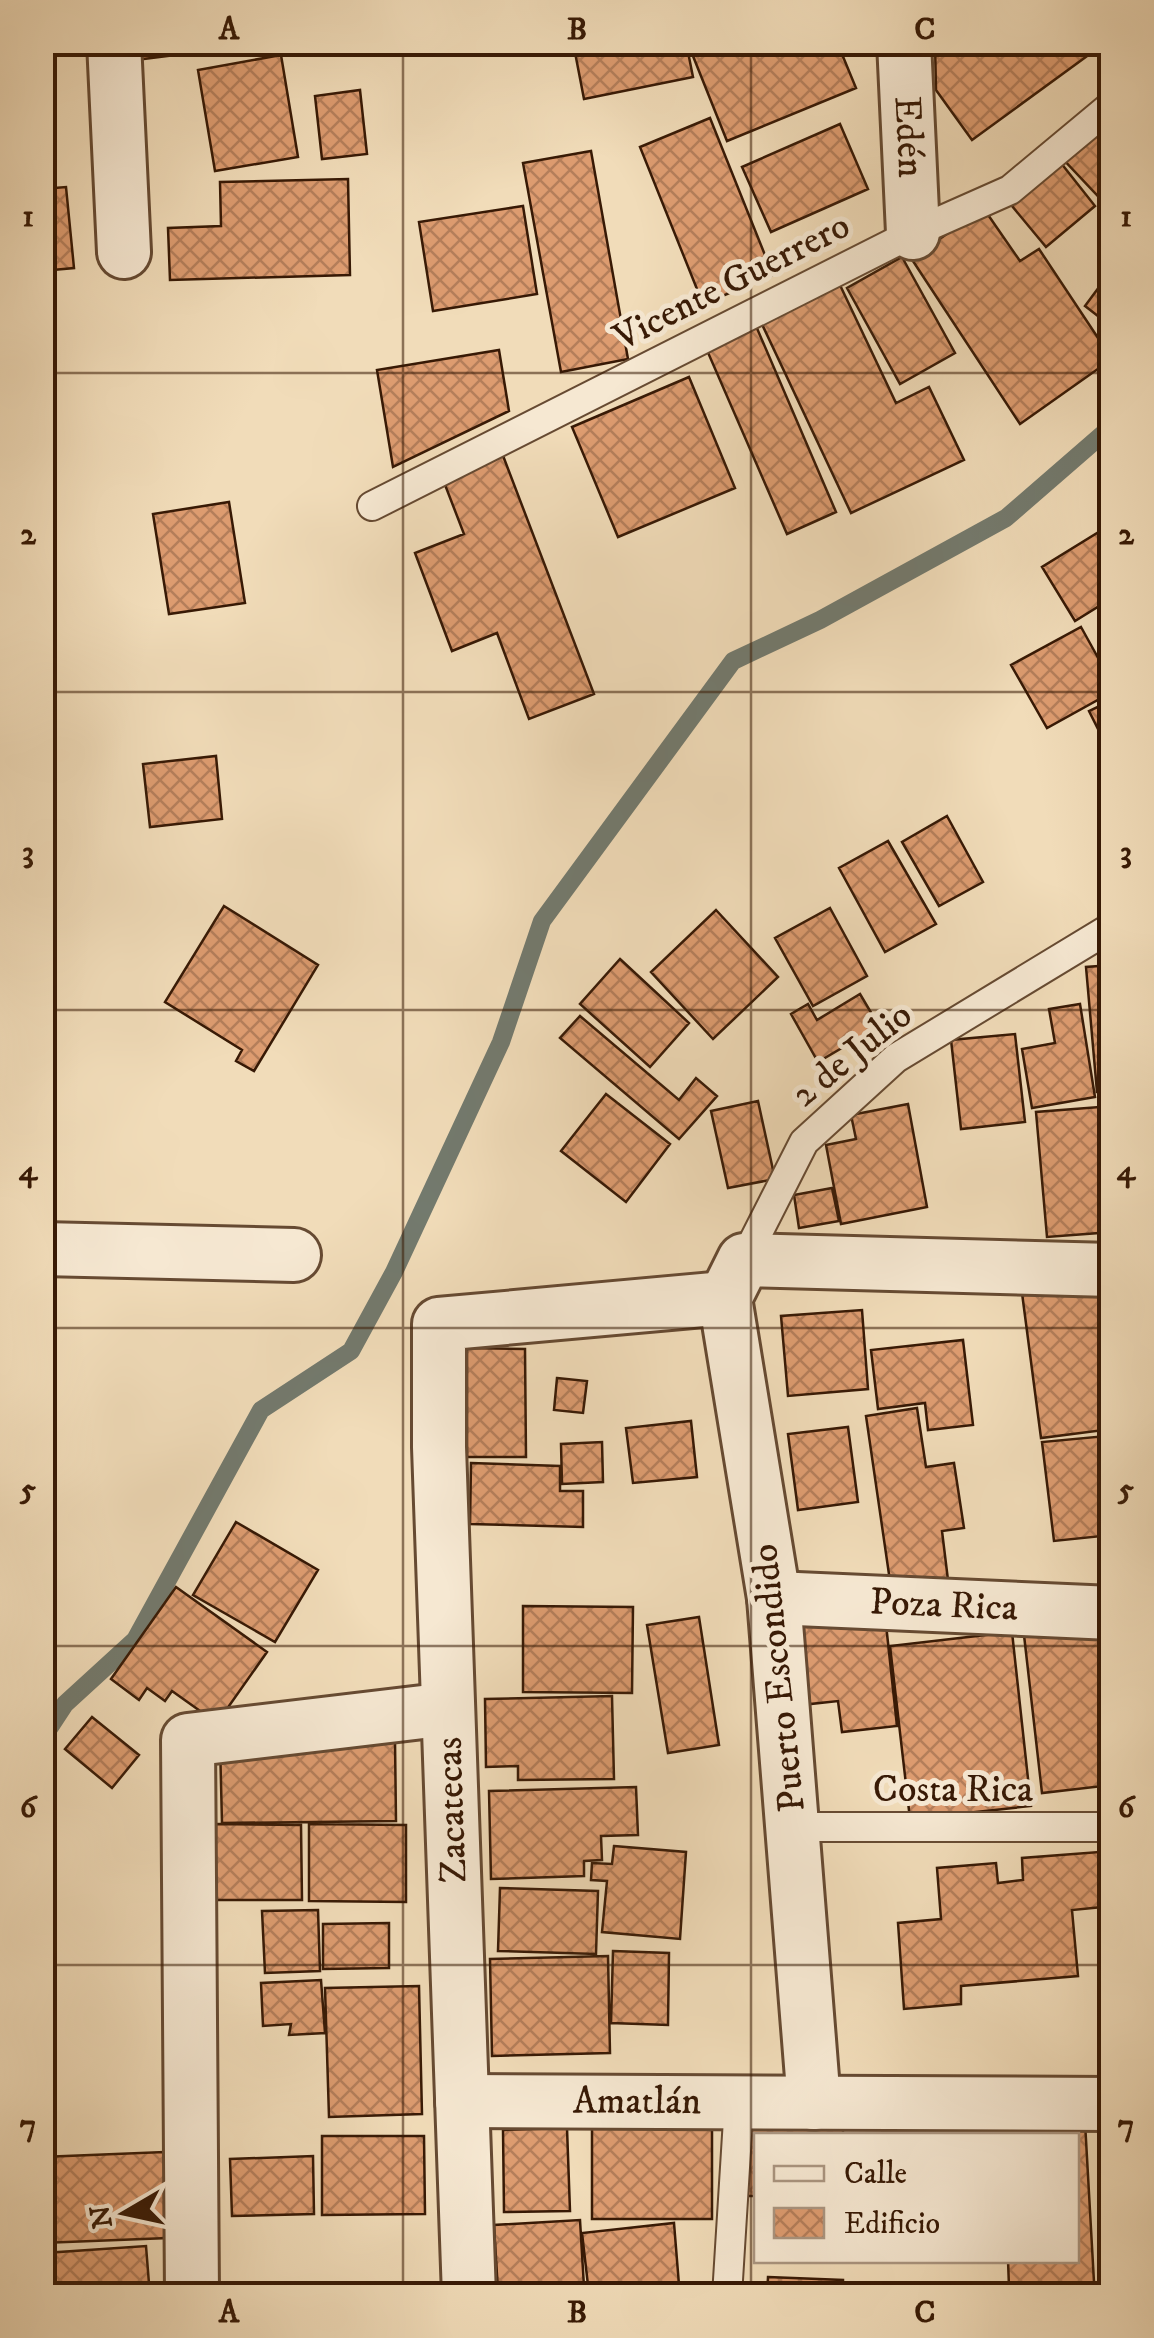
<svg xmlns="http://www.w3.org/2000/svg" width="1154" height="2338" font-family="'IM FELL DW Pica',serif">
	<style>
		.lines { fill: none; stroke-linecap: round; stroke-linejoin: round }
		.stream { stroke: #737a6e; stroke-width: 18 }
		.building { fill: url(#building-cross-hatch); stroke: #371905; stroke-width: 2.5 }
		.lane-casing { stroke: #664a32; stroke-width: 32 }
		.street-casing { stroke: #664a32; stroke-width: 58 }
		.lane { stroke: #f6e8d2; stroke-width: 28 }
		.street { stroke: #f6e8d2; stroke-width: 52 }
		.grid { fill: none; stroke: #371905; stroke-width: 2.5; stroke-opacity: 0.55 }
		.labels { text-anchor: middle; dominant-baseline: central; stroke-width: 10; stroke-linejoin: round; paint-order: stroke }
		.street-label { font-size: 38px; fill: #371905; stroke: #f6e8d2 }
		.neatline { fill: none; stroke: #371905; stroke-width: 4 }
		.grid-label { font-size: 32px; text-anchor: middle; font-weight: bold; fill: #371905 }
	</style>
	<defs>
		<pattern id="building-cross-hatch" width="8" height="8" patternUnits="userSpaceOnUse" patternTransform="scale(2.5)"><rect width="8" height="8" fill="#dd9c70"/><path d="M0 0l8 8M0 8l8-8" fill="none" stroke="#b47e5a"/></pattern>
	</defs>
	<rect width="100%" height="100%" fill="#f1dcb9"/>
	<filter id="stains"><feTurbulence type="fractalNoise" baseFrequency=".002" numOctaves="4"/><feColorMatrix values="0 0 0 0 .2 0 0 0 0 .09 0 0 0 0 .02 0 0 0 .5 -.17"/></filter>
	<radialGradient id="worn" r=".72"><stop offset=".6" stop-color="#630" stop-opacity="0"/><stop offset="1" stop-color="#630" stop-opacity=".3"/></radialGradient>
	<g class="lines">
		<path class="stream" d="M42,1739l23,-35 70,-64 126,-230 90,-59 43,-79 107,-230 41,-121 191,-260 87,-41 186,-102 106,-92"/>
	</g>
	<path class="building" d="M133,42h50l1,12 -49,6z
		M244,42h62v2l-61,4z
		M573,42h113l7,35 -109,22z
		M697,42h86l4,11 26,-11h24l19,46 -129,53 -38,-95z
		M935,42h152l7,9 -122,89 -36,-50z
		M281,55l17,102 -83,14 -17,-101z
		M360,90l7,64 -45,5 -7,-63z
		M710,118l63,157 -70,29 -63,-157z
		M840,124l28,65 -97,43 -29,-65z
		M1096,125l16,17v69l-50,-53z
		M591,151l37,208 -67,13 -38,-209z
		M1057,158l38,48 -49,41 -39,-47z
		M348,179l2,96 -180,5 -2,-52 53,-2 -1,-44z
		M66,187l8,81 -32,3v-82z
		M523,206l14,88 -104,17 -14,-89z
		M984,209l36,52 19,-12 73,110 -92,65 -109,-166z
		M902,257l53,96 -55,31 -53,-96z
		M1105,279l7,5v43l-27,-21z
		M839,283l57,120 33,-16 35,73 -113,53 -91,-193z
		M756,326l80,186 -49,22 -81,-186z
		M499,350l10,61 -116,56 -16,-97z
		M689,377l46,111 -117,49 -46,-110z
		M502,453l92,241 -65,25 -32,-86 -45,18 -37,-98 49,-19 -22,-57z
		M229,502l16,101 -76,11 -16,-100z
		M1102,530l10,16v52l-37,23 -33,-54z
		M1112,616v29l-12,-22z
		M1081,627l31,56v9l-65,36 -36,-63z
		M1112,700v57l-23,-46z
		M216,756l6,63 -72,8 -7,-63z
		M947,816l36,66 -44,24 -37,-64z
		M888,841l48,83 -51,28 -46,-84z
		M224,906l94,59 -64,106 -18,-10 6,-11 -77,-48z
		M830,908l37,68 -54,30 -38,-68z
		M716,910l62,67 -65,62 -62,-67z
		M620,959l69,64 -39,44 -70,-63z
		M1112,965v126l-15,1 -11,-125z
		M860,994l19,32 -61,36 -27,-48 17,-10 9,16z
		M1080,1004l15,93 -63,11 -10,-59 33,-6 -6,-34z
		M580,1016l99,84 17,-22 21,18 -38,43 -119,-101z
		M1015,1034l10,88 -64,7 -10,-89z
		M606,1094l64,50 -44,58 -65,-51z
		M758,1101l17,78 -47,9 -17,-77z
		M908,1104l19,103 -86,17 -15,-79 30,-6 -5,-24z
		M1112,1106v126l-65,5 -11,-125z
		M832,1188l7,33 -40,7 -5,-33z
		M1108,1282l4,147 -71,9 -19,-145z
		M862,1310l6,79 -80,7 -7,-80z
		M963,1340l10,85 -45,5 -3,-27 -47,6 -7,-59z
		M467,1348l58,1 1,108h-59z
		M557,1378l30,3 -4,32 -29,-3z
		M917,1408l9,59 28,-4 10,65 -22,3 6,49 -57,8 -25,-172z
		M691,1421l6,56 -64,6 -7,-55z
		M848,1427l10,75 -60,8 -10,-76z
		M1106,1436l6,105 -1,-6 -57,6 -12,-99z
		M602,1442l1,40 -41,2 -1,-40z
		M471,1463l89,3v25h23v36l-113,-3z
		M236,1522l82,48 -43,72 -82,-47z
		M176,1587l91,65 -50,71 -45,-32 -7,10 -18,-13 -8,12 -28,-21z
		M523,1606l110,1 -1,86 -109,-1z
		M885,1615l12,111 -55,6 -4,-31 -28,3 -9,-79z
		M699,1617l20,128 -51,8 -21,-128z
		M1107,1626l5,15v144l-70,8 -18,-158z
		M1012,1632l19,174 -121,13 -20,-173z
		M612,1696l2,83 -96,1v-14l-32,1 -1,-68z
		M92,1717l47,38 -27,33 -47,-39z
		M395,1741l1,80 -174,2 -2,-80z
		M636,1787l2,48 -37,1 1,24 -18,1v15l-93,3 -2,-88z
		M216,1824l85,1 1,75h-87z
		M309,1824l97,1v77l-97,-1z
		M614,1846l72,6 -6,87 -78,-7 5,-51 -16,-1 1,-17 20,1z
		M1112,1851v55l-40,4 6,66 -117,10v18l-57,5 -6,-86 43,-4 -4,-51 59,-5 2,20 25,-3 -1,-22z
		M500,1888l98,3 -2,63 -98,-3z
		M318,1910l2,61 -55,2 -3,-62z
		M389,1923v45l-66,1v-45z
		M613,1951l56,2 -1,72 -57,-2z
		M608,1956l2,97 -118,3 -2,-97z
		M321,1980l4,53 -36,2 2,-11 -28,2 -2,-43z
		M419,1986l3,128 -93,3 -4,-129z
		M1085,2122l9,160 -85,5 -1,-27h68v-124h-111v-7z
		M592,2123h120v96h-120z
		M843,2126v10h-87v60h-11l-2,-68z
		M567,2128l3,83 -66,1 -1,-82z
		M322,2136h102l1,78 -103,1z
		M164,2152l4,86 -126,5v-86z
		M313,2156l1,58 -82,2 -2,-57z
		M580,2220l4,67 -86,5 -4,-67z
		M674,2223l5,62 -90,9 -7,-61z
		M146,2246l4,50h-102l-3,-43z
		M768,2277l75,3v16h-76z"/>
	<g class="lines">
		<defs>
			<path id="lane" d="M372,506l541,-273 97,-43 102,-85
				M744,1260l60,-118 92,-84 216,-131
				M795,1827h317
				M727,2296l12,-193"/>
			<g id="street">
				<path d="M114,42l10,210"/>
				<path id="s1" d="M904,42l9,191"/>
				<path d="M42,1249l252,6"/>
				<path id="s2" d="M774,1598l338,15"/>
				<path id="s3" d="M462,2101l650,3"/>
				<path d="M814,2103l-40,-505 -49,-300 19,-38 368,10"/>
				<path d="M192,2296l-4,-556 260,-31"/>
				<path d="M469,2296l-30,-849v-123l286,-26"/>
			</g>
		</defs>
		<use href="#lane" class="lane-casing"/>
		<use href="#street" class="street-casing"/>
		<use href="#lane" class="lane"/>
		<use href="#street" class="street"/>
	</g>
	<path class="grid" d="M403,42v2254M751,42v2254M42,373h1070M42,692h1070M42,1010h1070M42,1328h1070M42,1646h1070M42,1965h1070"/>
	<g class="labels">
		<g class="street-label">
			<text stroke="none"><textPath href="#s1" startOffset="95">Edén</textPath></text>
			<text transform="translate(732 282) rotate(-27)">Vicente Guerrero</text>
			<text transform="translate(852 1055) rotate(-39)">2 de Julio</text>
			<text stroke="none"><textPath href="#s2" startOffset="170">Poza Rica</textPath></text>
			<text transform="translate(779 1678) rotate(-96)">Puerto Escondido</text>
			<text x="953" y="1790">Costa Rica</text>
			<text transform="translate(452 1810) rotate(-92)">Zacatecas</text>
			<text stroke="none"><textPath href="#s3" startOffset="175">Amatlán</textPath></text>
		</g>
	</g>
	<rect width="1154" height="2338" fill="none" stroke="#f1dcb9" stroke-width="110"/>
	<rect x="754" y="2133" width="325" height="130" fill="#f6e8d2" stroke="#aa9580" stroke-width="2.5"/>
	<rect x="774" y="2166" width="50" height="15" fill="#f6e8d2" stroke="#aa9580" stroke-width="2.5"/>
	<text x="844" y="2183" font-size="30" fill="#371905">Calle</text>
	<rect x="774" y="2208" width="50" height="30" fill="url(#building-cross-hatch)" stroke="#aa9580" stroke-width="2.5"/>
	<text x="844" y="2233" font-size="30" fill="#371905">Edificio</text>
	<g transform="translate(125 2213) rotate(261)" stroke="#f6e8d2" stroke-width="8" paint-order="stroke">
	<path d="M0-8L18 38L0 25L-18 38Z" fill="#371905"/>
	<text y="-15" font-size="28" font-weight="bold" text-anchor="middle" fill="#371905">N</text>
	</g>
	<rect x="55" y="55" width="1044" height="2228" class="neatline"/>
	<g class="grid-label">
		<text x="229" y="39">A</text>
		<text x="577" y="39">B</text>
		<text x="925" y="39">C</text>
		<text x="28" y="226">1</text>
		<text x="1126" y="226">1</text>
		<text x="28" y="544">2</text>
		<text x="1126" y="544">2</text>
		<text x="28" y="862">3</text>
		<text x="1126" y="862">3</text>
		<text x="28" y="1180">4</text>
		<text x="1126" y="1180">4</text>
		<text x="28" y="1499">5</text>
		<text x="1126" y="1499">5</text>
		<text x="28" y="1817">6</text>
		<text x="1126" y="1817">6</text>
		<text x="28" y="2135">7</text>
		<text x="1126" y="2135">7</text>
		<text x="229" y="2322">A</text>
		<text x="577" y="2322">B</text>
		<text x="925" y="2322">C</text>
	</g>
	<rect width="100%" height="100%" filter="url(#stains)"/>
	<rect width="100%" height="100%" fill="url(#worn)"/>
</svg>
